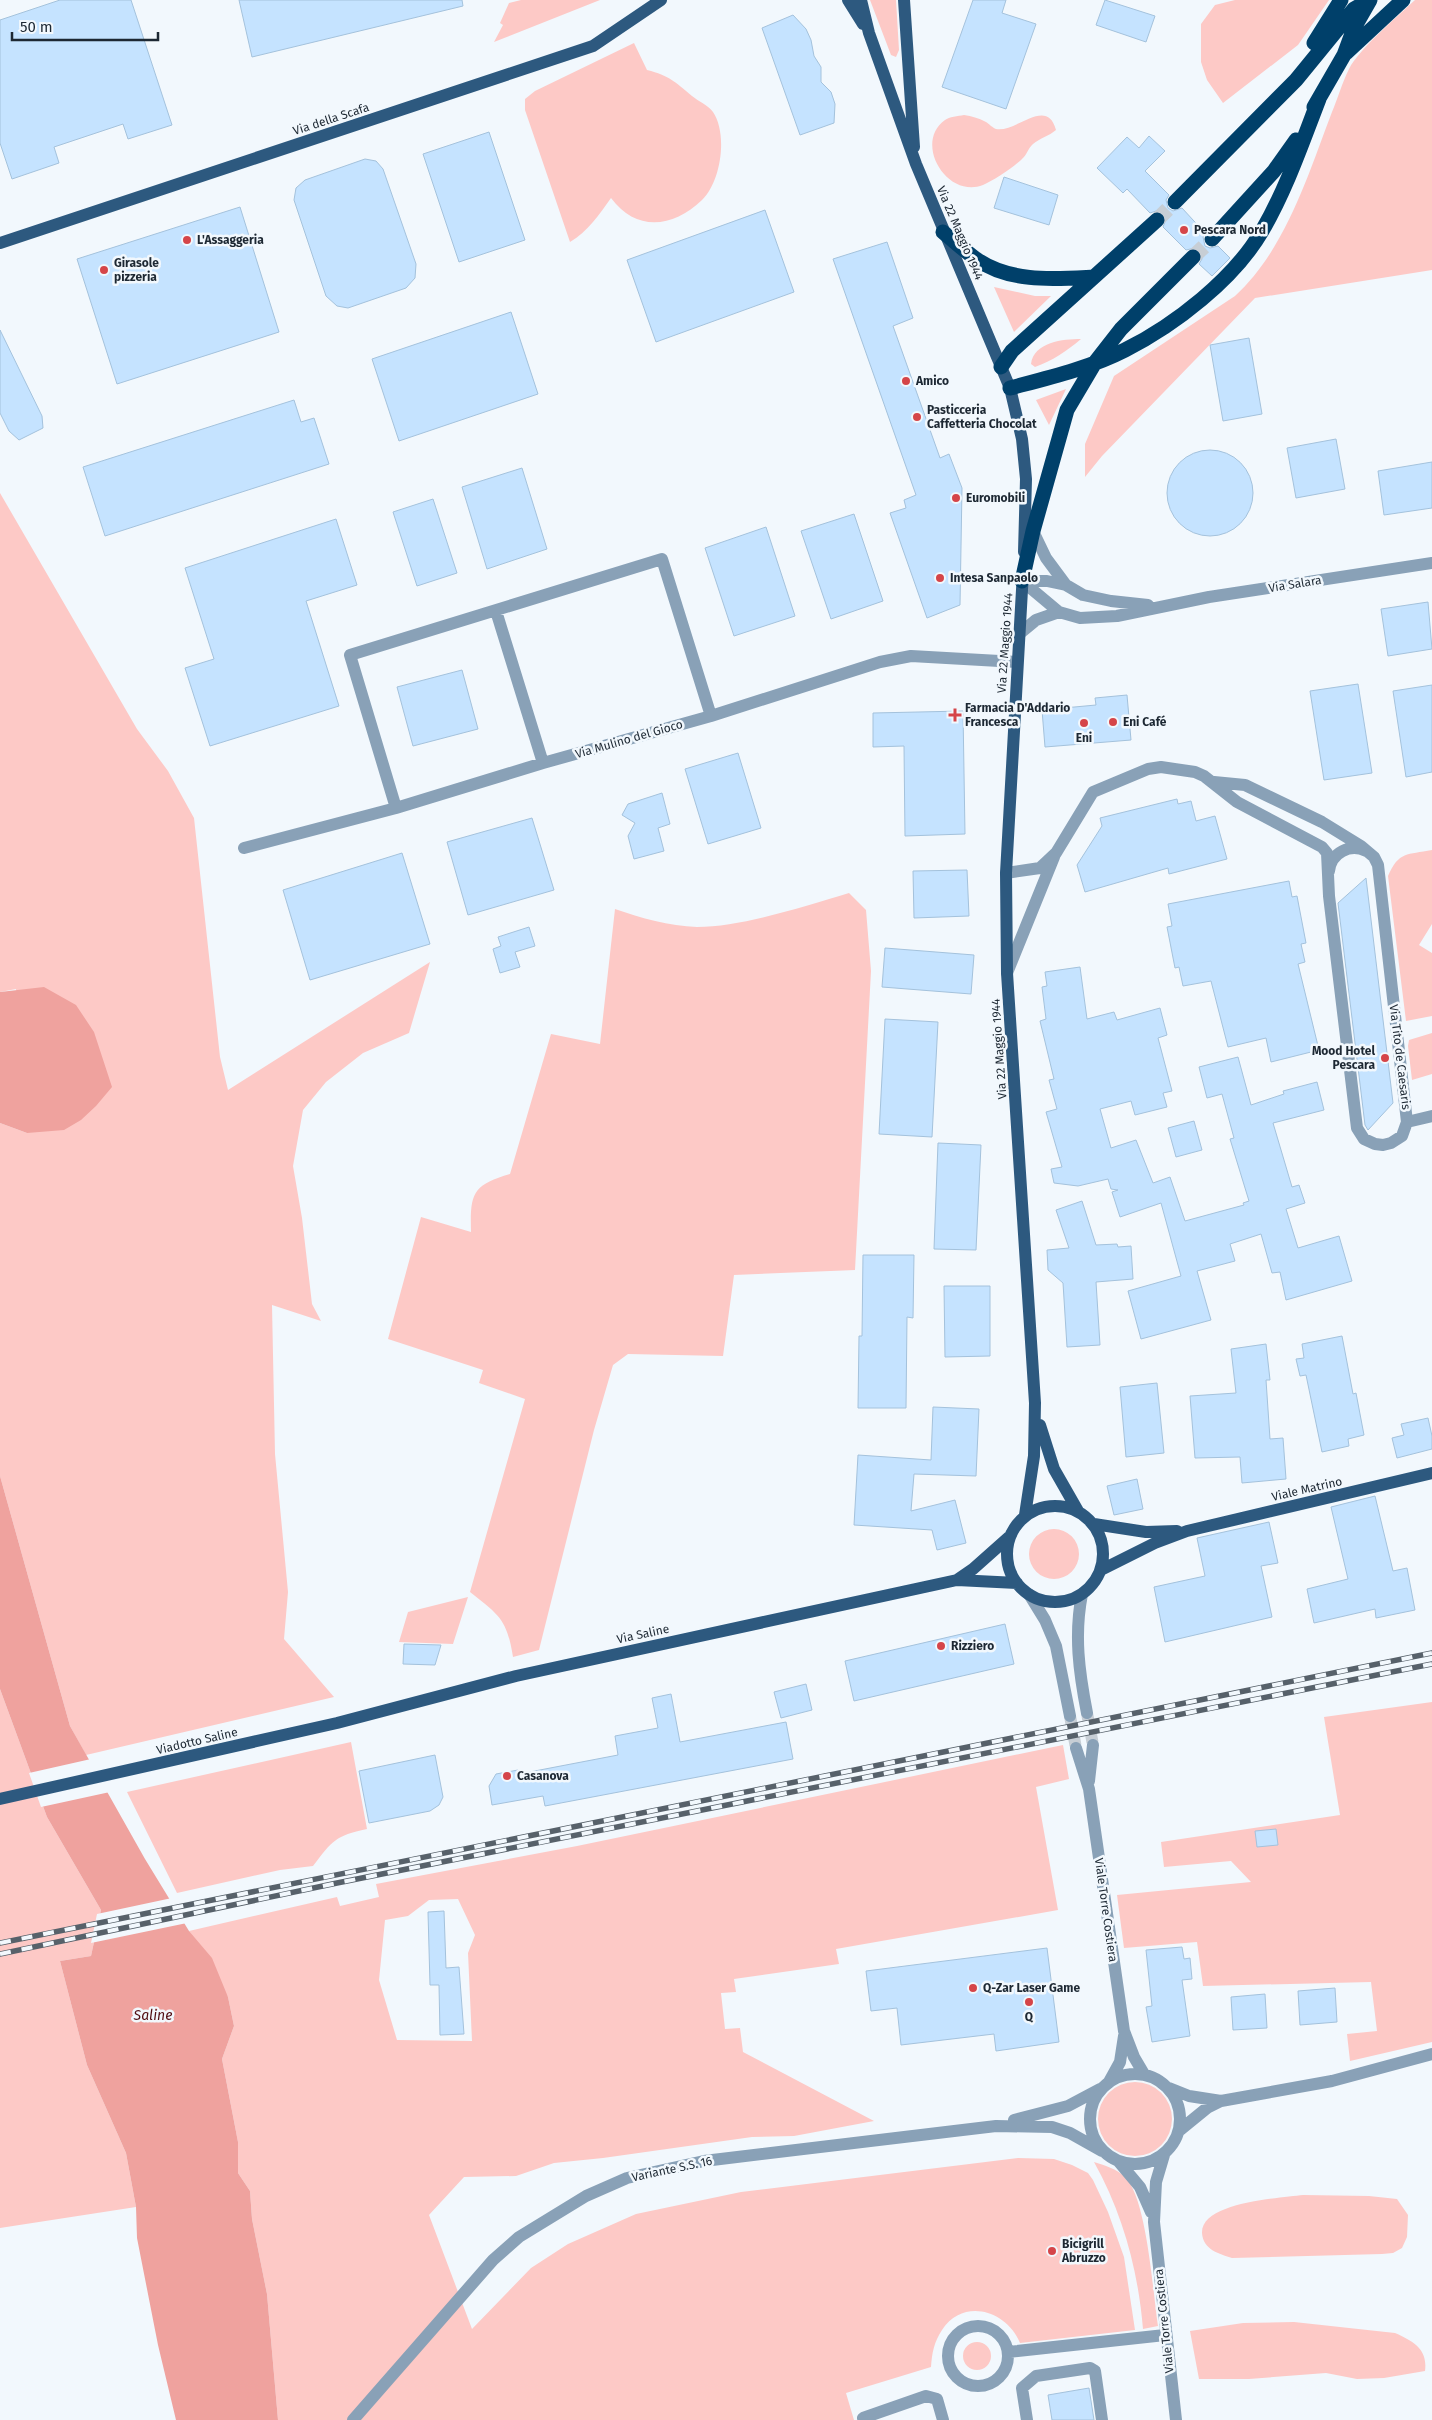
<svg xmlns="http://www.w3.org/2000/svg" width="1432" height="2420" font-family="'Fira Sans',sans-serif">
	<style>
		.green { fill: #fdc9c6; fill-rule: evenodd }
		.water { fill: #efa29e }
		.pier { fill: #f2f8fd }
		.building { fill: #c5e3ff; stroke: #a4c2dc }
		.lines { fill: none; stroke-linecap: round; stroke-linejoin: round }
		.minor-tunnel { stroke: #c7ced5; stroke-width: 12; stroke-dasharray: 12 6; stroke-linecap: butt }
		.highway-tunnel { stroke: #c7ced5; stroke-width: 15; stroke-dasharray: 15 8; stroke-linecap: butt }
		.minor { stroke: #89a1b7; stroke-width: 12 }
		.major { stroke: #2d597f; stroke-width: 12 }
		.highway { stroke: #00406a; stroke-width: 15 }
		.rail-casing { stroke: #57616a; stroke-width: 5.5 }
		.rail { stroke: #f2f8fd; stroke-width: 4; stroke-dasharray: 11; stroke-linecap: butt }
		.poi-dot { fill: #d54549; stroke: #f2f8fd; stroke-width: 2 }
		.labels { text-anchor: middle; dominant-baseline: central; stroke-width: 5; stroke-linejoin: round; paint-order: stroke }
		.street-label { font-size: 12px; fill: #1d2833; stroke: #f2f8fd }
		.poi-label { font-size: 12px; font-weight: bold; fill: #1d2833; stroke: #f2f8fd; text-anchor: start }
		.water-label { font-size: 14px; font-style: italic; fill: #510d12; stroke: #f2f8fd }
	</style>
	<rect width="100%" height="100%" fill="#f2f8fd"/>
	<path class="green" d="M521,0h79l-106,42 9,-17 -3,-2 9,-20z
		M870,0h26l3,50 -3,7 -5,-2z
		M1235,0h94l-31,45 -75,58 -16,-23 -6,-18v-38l14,-19z
		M1415,0h17v270l-177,28 -153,158 -17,21v-33l29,-68 121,-80c51,-47 73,-121 97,-184 6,-14 10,-29 17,-43 10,-20 48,-52 66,-69z
		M634,43l13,27c23,6 27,11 45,26 6,5 16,9 21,16 15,22 8,70 -11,88 -29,28 -66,32 -91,-2 -12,17 -23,33 -41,44l-45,-132v-11l10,-8z
		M964,115c8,1 14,3 22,7 3,2 7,6 10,7 20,4 51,-33 60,1 -7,6 -16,8 -23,14 -5,4 -6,11 -11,15 -8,8 -29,22 -39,26 -36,14 -70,-42 -38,-65 4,-3 13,-4 19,-5z
		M994,287l41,9h16l-37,36z
		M1081,339c-14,12 -29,22 -46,28l-4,-3c3,-22 32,-25 50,-25z
		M1066,389l-17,36 -13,-25z
		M0,493l137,236 31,42 26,47 26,239 8,33 202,-128 -21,71 -46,20 -37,29 -23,28 -10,56 9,52 10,86 9,17 -49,-16 3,149 13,138 -4,47 50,58 -248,58 -16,-29 -70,-250v-353l27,10 -11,-144 -16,3z
		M1432,850v74l-13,21 13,8v63l-26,5 -18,-145c11,-25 19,-21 44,-26z
		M849,893l17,17 5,61 -16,299 -121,5 -11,81 -95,-2 -15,11 -19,65 -55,220 -26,7c-6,-38 -14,-42 -43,-65l55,-193 -46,-16 4,-13 -95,-31 33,-122 50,15c-1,-38 1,-47 39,-58l41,-140 49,10 15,-135c26,9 54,17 82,18 45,0 108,-21 152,-34z
		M1432,1033v41l-20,6 -4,-34 1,-6z
		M1029 1554a25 25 0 1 1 50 0a25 25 0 1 1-50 0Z
		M468,1597l-15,47 -54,-2 9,-30z
		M0,1689l47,128 54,93 -10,46 -31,5 27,104 39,88 10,54 -136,21z
		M1432,1702v340l-82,19 -3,-27 30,-3 -6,-49 -168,4 -6,-44 -73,6 -7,-53 134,-13 -20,-21 -67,6 -3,-25 179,-27 -16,-98z
		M351,1742l16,87c-32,7 -34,11 -54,37l-33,4 -103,23 -50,-101z
		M1063,1745l6,34 -33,8 22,123 -222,39 3,15 -105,15 2,13 -15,1 4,36 15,-1 3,24 131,69 -80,15 -42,1 -149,21 -49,5 -38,13 -52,1 -35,38 43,114 59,-61 37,-24 68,-30 105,-22 277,-34 36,1 18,6 16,8 5,7 15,32 16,45 11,73 -115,13c-13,-32 -56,-46 -78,-13 -8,12 -10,23 -11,37l-85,26 8,27h-576l-11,-126 -15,-75 -2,-28 -12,-18v-31l-16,-83 12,-33 -6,-29 -39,-66 148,-34 3,9 39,-9 -3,-13 201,-38zM458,1899l17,36 -7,18 4,88 -75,-1 -18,-60 6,-60 23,-4 21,-16z
		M1098 2119a37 37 0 1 1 74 0a37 37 0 1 1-74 0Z
		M1094,2162c10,3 23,7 31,15 22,21 28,117 33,149l-15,3c-5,-59 -20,-115 -49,-167z
		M1303,2195l66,1 28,3 11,16 -1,22 -5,11 -9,5 -11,1 -150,4c-12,-4 -29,-8 -30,-25 -1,-31 78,-35 101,-38z
		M1294,2322l101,11c18,8 33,16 30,38l-41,7 -27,1 -31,-6 -77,6h-50l-9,-48 53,-8z
		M963 2356a14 14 0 1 1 28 0a14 14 0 1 1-28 0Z"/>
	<path class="water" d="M44,987l32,18 18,27 18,55 -16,19 -15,14 -17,10 -37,3 -27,-10v-131z
		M0,1476l70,250 75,133 44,72 23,27 16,39 6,29 -12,33 16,83v31l12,18 2,28 15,75 11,126h-102l-18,-75 -21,-107 -1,-31 -10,-54 -39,-88 -27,-104 31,-5 10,-46 -54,-93 -47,-128z"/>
	<path class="pier" d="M91,1759l19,33 -69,15 -12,-34z
		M172,1898l15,25 -96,20 6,-29z"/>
	<path class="building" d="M60,0h71l41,125 -44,14 -5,-15 -69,23 5,16 -47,16 -12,-36v-123z
		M239,0h223l1,6 -211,51z
		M973,0h33l-4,13 34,11 -30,85 -64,-22z
		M1105,0l50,16 -9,26 -50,-17z
		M793,15l13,14 5,11 3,16 7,11v15l10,10 4,12 -1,19 -34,12 -38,-107z
		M489,132l36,108 -66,22 -36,-108z
		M1149,136l16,15 -20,20 24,24 -3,5 2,8 5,3 9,-3 23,25 -2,4 2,9 5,2 8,-2 12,12 -18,18 -13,-12 3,-5 -2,-8 -5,-3 -9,2 -23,-23 3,-8 -2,-6 -8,-2 -6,2 -23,-24 -4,4 -26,-25 30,-31 12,11z
		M365,159l11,2 7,8 33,95 -1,14 -9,10 -58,20 -11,-2 -11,-10 -32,-96 2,-12 9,-8z
		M1004,177l54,18 -9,30 -55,-17z
		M240,207l39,125 -162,52 -40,-125z
		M765,210l29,82 -138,50 -29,-82z
		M887,242l26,76 -20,8 47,132 9,-4 13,34 -2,117 -33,13 -37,-105 16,-5 -2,-8 12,-5 -83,-236z
		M511,312l27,82 -139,47 -27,-82z
		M0,330l42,86 1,12 -24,12 -10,-9 -9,-18z
		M1249,338l13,76 -39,7 -13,-76z
		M294,400l7,22 13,-4 15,46 -224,72 -22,-69z
		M1336,439l9,50 -49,9 -9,-50z
		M1167 493a43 43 0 1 1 86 0a43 43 0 1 1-86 0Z
		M1432,462v46l-48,7 -6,-44z
		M522,468l25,81 -60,20 -25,-82z
		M433,499l24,74 -40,13 -24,-74z
		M854,514l29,87 -52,18 -30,-88z
		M336,519l21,66 -51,16 33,105 -129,40 -25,-78 29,-9 -29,-91z
		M766,527l29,89 -61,20 -29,-88z
		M1428,602l4,47 -44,7 -7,-47z
		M462,670l16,59 -65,17 -16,-59z
		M1358,684l14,89 -48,7 -14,-89z
		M1432,685v87l-26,5 -13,-86z
		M1127,695l4,45 -86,7 -3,-37 54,-5 -1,-7z
		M963,711l2,123 -60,2 -1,-90 -31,1v-34z
		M738,753l23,75 -53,16 -23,-75z
		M662,793l8,31 -12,4 6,23 -30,8 -6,-23 7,-13 -13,-8 6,-11z
		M1177,799l1,5 13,-3 5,20 19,-5 12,43 -58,15 -1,-6 -83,24 -8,-27 25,-39 -2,-8z
		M532,818l22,72 -86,25 -21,-73z
		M402,853l28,91 -120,36 -27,-90z
		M967,870l2,46 -55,2 -1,-47z
		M1366,878l27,225 -25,27 -3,-5 -27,-222z
		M1289,881l3,16 5,-1 9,47 -5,1 4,18 -7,2 21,86 -48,12 -5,-24 -38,9 -17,-66 -28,5 -4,-19 -4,1 -8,-41 5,-1 -4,-22z
		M529,927l6,19 -20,6 5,15 -20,6 -7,-24 8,-3 -3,-9z
		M885,948l89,7 -3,39 -89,-7z
		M1080,967l7,52 27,-7 3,8 43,-12 7,27 -9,3 14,53 -9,2 4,14 -32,8 -4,-14 -31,8 11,39 25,-8 17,43 17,-6 15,44 59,-16 -1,-2 6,-2 -19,-62 4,-1 -12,-44 -15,4 -8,-31 39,-10 13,48 33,-11 -1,-3 34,-9 7,28 -51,13 19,64 7,-2 6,18 -19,6 12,39 41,-12 13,45 -66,19 -6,-28 -8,1 -11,-39 -31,10 5,17 -38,10 14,49 -70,19 -13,-48 53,-15 -20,-73 -41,14 -8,-25 6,-2 -7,-1 -3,-10 -30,7 -24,-3 -3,-14 11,-2 -16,-55 11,-3 -8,-29 5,-1 -14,-58 6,-2 -4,-32 5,-1 -2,-14z
		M885,1019l53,3 -6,115 -53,-3z
		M1194,1121l8,29 -26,7 -8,-29z
		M938,1143l43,2 -5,105 -42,-1z
		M1082,1201l14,44 21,-1 1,3 13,-1 2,33 -37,3 4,63 -33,2 -4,-64 -15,-13 -1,-20 22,-2 -13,-38z
		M863,1255h51l-1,63 -6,-1 -1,91h-48l1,-72h3z
		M944,1286h46v70l-45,1z
		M1342,1336l11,58 3,-1 8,42 -16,4 1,7 -27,6 -16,-77 -6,1 -4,-17 8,-1 -2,-14z
		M1266,1344l4,36h-4l4,59 13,-1 3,41 -44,4 -2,-26 -45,1 -5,-62 46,-3 -5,-44z
		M1157,1383l7,70 -38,4 -6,-70z
		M933,1407l46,2 -3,67 -62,-2 -3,37 44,-11 11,43 -29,7 -5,-20 -78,-5 4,-70 73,5z
		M1428,1418l4,18v13l-35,9 -5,-20 12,-3 -3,-11z
		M1137,1479l6,30 -29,6 -7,-29z
		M1375,1496l18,75 14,-3 8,42 -39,8 -1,-9 -61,14 -7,-34 41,-10 -17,-72z
		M1269,1522l9,41 -17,3 11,51 -107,25 -11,-55 51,-11 -8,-38z
		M1005,1624l9,40 -160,37 -9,-40z
		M404,1644l37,1 -6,20 -32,-1z
		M806,1684l6,26 -31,8 -7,-26z
		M671,1694l9,48 106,-20 7,37 -248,47 -2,-10 -51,9 -3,-19 7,-12 22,-4 1,4 99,-19 -3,-19 43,-8 -6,-30z
		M435,1755l8,42 -4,8 -9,6 -61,12 -10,-52z
		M1276,1829l2,16 -21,2 -2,-16z
		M444,1911l2,57 13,-1 5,67 -24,1 -1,-50h-9l-2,-73z
		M1182,1947l2,12 6,-1 2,21 -10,1 8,56 -38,6 -6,-35 6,-1 -6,-56z
		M1047,1948l12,94 -63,9 -2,-17 -93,11 -4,-37 -26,3 -5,-40z
		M1335,1988l2,34 -37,3 -2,-34z
		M1265,1994l2,34 -34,2 -2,-33z
		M1089,2388l5,32h-42l-4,-25z"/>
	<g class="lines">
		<path class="minor-tunnel" d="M1087,1713l6,32
			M1070,1716l6,32"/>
		<path class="highway-tunnel" d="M1157,220l18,-18
			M1193,257l19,-18"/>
		<path class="minor" d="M1029,529l4,2 13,27 20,27
			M1022,581l37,31 21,6 37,-2 92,-19 223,-34
			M1022,581h25l19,4 17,10 28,6 37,4
			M496,611l47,152
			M1019,634l17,-14 23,-8
			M396,808l-46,-153 312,-96 49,157
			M244,848l152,-40 147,-45 168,-47 169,-54 31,-6 106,6
			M1329,871c2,-18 21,-28 37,-20
			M1006,873l34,-5 16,-15 37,-61 55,-23 13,-2 34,5 9,4 33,26 85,45 5,6 2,43 28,232 7,11 11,5 8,1 8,-2 11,-7 5,-14 -29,-257 -4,-8 -13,-11 -39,-24 -77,-37 -31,-3
			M1007,973l47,-116
			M1407,1122l25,-6
			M1029,1594l16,26 11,26 14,70
			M1082,1594c-8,41 -3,78 5,119
			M1076,1748l13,41 35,242 10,26 10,17
			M1089,1781l4,-36
			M1090 2119a45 45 0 1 1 90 0a45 45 0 1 1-90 0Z
			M1109,2082l11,-20 4,-26
			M1169,2088l20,8 32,5
			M1014,2120l54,-14 32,-17
			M1180,2130l27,-22 14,-7 111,-20 100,-27
			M1164,2155l-8,27 -2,40 22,198
			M1119,2162l21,25 11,25
			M948 2356a30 30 0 1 1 60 0a30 30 0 1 1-60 0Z
			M1008,2352l157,-17
			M353,2420l140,-160 26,-23 67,-41 41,-18 77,-17 292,-35 56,1 18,6 32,18
			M864,2420l-1,-2 63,-22 11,3 6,21
			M1027,2420l-5,-32 14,-12 54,-8 5,3 7,49"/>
		<path class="major" d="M848,0l15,24
			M861,0l8,33 47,131 94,224 12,51 4,40 -2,73
			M904,0l10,147
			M0,243l593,-197 68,-46
			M1023,572l-17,301 1,100 28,430 -1,53 -9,59
			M1040,1425l14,44 24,42
			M1007 1554a48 48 0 1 1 96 0a48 48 0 1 1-96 0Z
			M1094,1524l52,8 31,-1
			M1101,1570l54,-27 32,-12 245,-58
			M957,1580l16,-11 36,-32
			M0,1799l337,-76 179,-47 441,-96 60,3"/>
		<path class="highway" d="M1314,43l27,-43
			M1346,53l57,-53
			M1314,107l30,-52 10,-27 16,-28
			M1175,202l121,-122 58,-71 14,-8
			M943,232c11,9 22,19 33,27 35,24 78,20 118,18
			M1212,239l62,-68 22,-31
			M1001,367l11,-16 145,-131
			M1010,388c38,-10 80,-20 115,-38 50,-25 109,-71 137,-119 24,-41 40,-88 57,-132
			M1022,581l11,-50 34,-121 29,-49 25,-32 72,-72"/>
		<defs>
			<path id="rail" d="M0,1943l1432,-290
				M0,1954l337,-71 1095,-219"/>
		</defs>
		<use href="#rail" class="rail-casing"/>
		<use href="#rail" class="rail"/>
	</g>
	<g class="poi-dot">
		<circle cx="1184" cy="230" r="5"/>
		<circle cx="187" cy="240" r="5"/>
		<circle cx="104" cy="270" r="5"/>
		<circle cx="906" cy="381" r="5"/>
		<circle cx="917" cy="417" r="5"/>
		<circle cx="956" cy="498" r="5"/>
		<circle cx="940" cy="578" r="5"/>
		<path d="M952.5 707.5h5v5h5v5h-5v5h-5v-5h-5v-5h5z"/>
		<circle cx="1113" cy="722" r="5"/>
		<circle cx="1084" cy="723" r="5"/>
		<circle cx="1385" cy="1058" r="5"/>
		<circle cx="941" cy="1646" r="5"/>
		<circle cx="507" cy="1776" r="5"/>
		<circle cx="973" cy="1988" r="5"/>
		<circle cx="1029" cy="2002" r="5"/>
		<circle cx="1052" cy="2251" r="5"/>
	</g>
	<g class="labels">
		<g class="street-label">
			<text transform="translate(331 119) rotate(-18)">Via della Scafa</text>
			<text transform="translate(960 233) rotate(67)">Via 22 Maggio 1944</text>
			<text transform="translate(1295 584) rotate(-9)">Via Salara</text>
			<text transform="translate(1005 643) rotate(-86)">Via 22 Maggio 1944</text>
			<text transform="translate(629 739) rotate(-16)">Via Mulino del Gioco</text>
			<text transform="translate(999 1049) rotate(-94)">Via 22 Maggio 1944</text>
			<text transform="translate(1400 1057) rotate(83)">Via Tito de Caesaris</text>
			<text transform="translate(1307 1489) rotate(-13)">Viale Matrino</text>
			<text transform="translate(643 1634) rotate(-12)">Via Saline</text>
			<text transform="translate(197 1741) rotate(-13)">Viadotto Saline</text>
			<text transform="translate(1106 1910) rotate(82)">Viale Torre Costiera</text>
			<text transform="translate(672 2169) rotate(-12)">Variante S.S. 16</text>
			<text transform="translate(1164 2321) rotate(-96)">Viale Torre Costiera</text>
		</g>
		<g class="poi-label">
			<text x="1194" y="230">Pescara Nord</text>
			<text x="197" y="240">L'Assaggeria</text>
			<text x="114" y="263">Girasole<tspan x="114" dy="14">pizzeria</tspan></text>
			<text x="916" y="381">Amico</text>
			<text x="927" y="410">Pasticceria<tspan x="927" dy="14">Caffetteria Chocolat</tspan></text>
			<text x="966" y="498">Euromobili</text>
			<text x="950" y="578">Intesa Sanpaolo</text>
			<text x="965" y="708">Farmacia D'Addario<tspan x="965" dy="14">Francesca</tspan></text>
			<text x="1123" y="722">Eni Café</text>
			<text x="1084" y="738" text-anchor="middle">Eni</text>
			<text x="1375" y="1051" text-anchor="end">Mood Hotel<tspan x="1375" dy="14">Pescara</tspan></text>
			<text x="951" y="1646">Rizziero</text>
			<text x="517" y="1776">Casanova</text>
			<text x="983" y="1988">Q-Zar Laser Game</text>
			<text x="1029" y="2017" text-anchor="middle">Q</text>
			<text x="1062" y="2244">Bicigrill<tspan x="1062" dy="14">Abruzzo</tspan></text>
		</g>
		<g class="water-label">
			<text x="153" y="2015">Saline</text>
		</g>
	</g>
	<path d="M12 32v8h146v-8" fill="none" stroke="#1d2833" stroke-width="2.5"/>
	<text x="20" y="32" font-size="15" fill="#1d2833" stroke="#f2f8fd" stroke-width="4" paint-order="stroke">50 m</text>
</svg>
